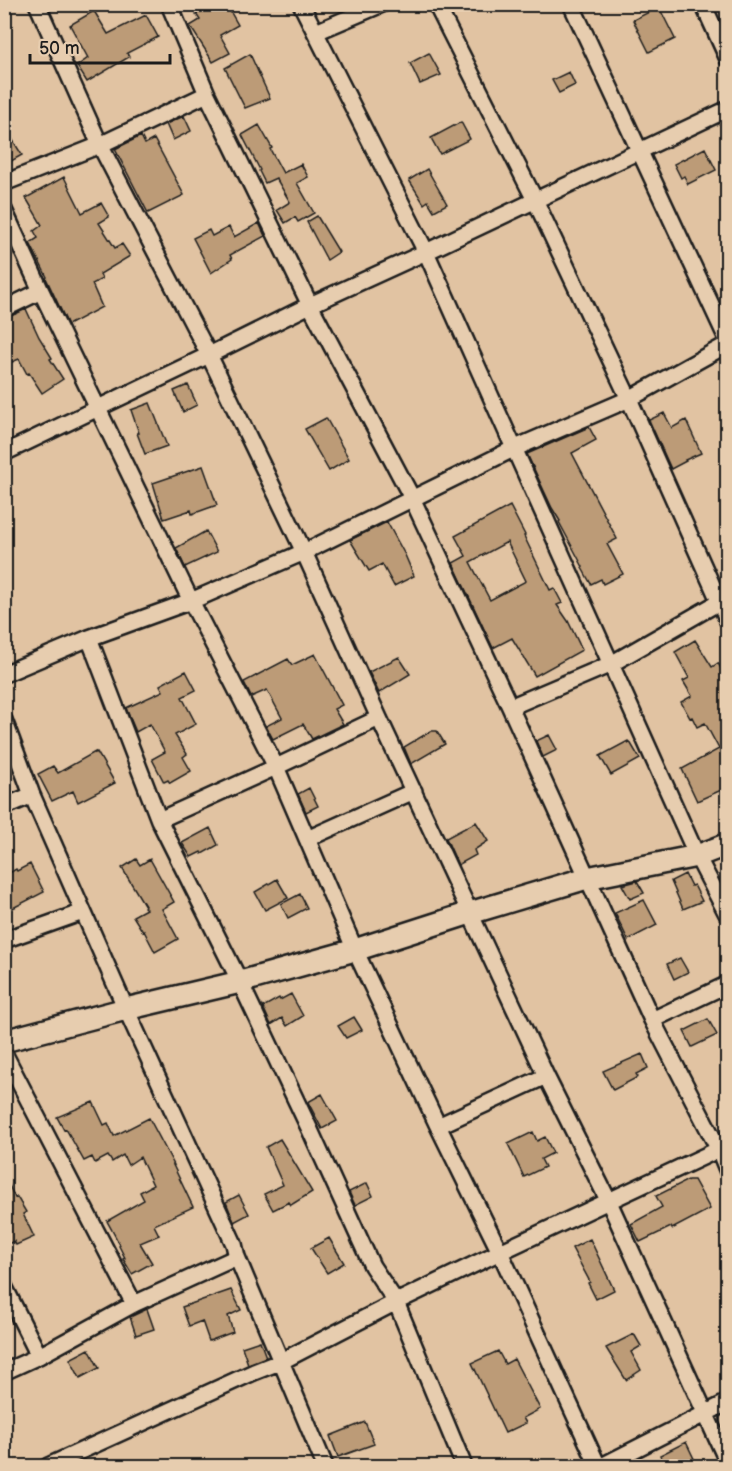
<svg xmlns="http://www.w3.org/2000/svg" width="732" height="1471" font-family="'Balsamiq Sans',sans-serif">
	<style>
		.building { fill: #bc9b77; stroke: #1c1c1c; stroke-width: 1.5; fill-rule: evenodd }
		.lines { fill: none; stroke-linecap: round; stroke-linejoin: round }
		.street-casing { stroke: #1c1c1c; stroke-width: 20 }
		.secondary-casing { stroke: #1c1c1c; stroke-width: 26 }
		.street { stroke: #e7cdaf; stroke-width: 15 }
		.secondary { stroke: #e7cdaf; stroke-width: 21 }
	</style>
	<rect width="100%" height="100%" fill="#e1c3a2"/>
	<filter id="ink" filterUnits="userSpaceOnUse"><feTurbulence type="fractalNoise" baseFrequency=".0167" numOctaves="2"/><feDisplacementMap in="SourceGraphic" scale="12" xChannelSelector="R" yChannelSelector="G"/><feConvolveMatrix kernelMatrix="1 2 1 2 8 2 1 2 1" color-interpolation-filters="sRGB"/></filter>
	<g filter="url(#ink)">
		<path class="building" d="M212,4h14l12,21 -18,10 10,18 -17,9 -23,-36 10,-6 -4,-6z
			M659,7l16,32 -26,13 -16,-32z
			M94,11l14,23 38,-19 12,22 -31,16 2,4 -42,25 -10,-16 11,-8 -18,-33z
			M429,53l12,22 -21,9 -10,-21z
			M250,54l20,44 -25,10 -20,-40z
			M569,72l6,13 -16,8 -7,-13z
			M184,116l7,15 -18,9 -7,-16z
			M461,122l9,17 -30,15 -9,-16z
			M259,125l13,23 -2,1 13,24 18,-9 7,13 -11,6 17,30 -16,9 -3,-5 -10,6 -8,-13 13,-8 -14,-24 -11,5 -6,-12 1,-1 -18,-35z
			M4,126l18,29 -18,10z
			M141,136l4,8 9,-5 30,56 -36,18 -33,-64z
			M705,148l11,22 -28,14 -4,-8 -3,2 -7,-14z
			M427,169l20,35 -13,7 -6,-10 -4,3 -15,-24z
			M64,177l18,36 19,-10 8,14 -10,6 16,25 7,-4 8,12 -30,18 2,5 -10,5 10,23 -34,18 -22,-47 1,-1 -17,-34 8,-5 -4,-7 8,-6 -16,-27z
			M317,216l22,36 -12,8 -20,-38z
			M259,223l6,13 -35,19 2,4 -21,14 -18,-35 16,-8 3,6 17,-9 5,10z
			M26,309l13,28 13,21 -2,1 13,20 -21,14 -13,-20 -2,1 -8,-15 -7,3 -2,-3 -6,3v-43z
			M188,385l9,20 -14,7 -9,-21z
			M150,403l17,43 -22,8 -8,-21h2l-8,-23z
			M664,413l8,15 14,-8 15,33 -16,7 1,1 -15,8 -22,-49z
			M326,418l23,41 -20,12 -24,-42z
			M589,427l7,13 -24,13 45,86 -10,5 16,30 -20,10 -2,-5 -10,5 -9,-16 1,-1 -24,-45 1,-1 -8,-13 -25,-54z
			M203,466l14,39 -25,9 -1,-4 -27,9 -11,-36z
			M510,506l15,29 -1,1 26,54 4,-2 8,15 -5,2 11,16 14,29 -47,26 -23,-38 -19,10 -40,-85 13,-7 -11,-20zM507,542l19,39 -36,19 -20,-38z
			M387,522l18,33 9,21 -20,10 -12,-22 -13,7 -19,-31z
			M206,531l11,21 -32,15 -9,-19z
			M695,640l17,27 6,-4 10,17v107l-31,14 -15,-32 37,-20 -14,-26 -8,4 -5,-10 -2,1 -9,-16 11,-6 -9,-15 6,-3 -14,-26z
			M315,654l27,51 -8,4 9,15 -31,15 -9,-15 -30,15 -7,-13 16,-8 -15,-28 -16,7 -7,-15 44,-23 4,6z
			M399,657l11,17 -31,19 -10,-21z
			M186,671l10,19 -14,7 14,27 -21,11 12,19 -4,3 8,14 -21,12 -2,-3 -4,2 -12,-23 13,-7 -15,-28 -14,8 -10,-24 37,-17 -3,-6z
			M431,731h6l8,13 -34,20 -7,-17z
			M549,735l8,15 -14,7 -7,-16z
			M628,741l1,2 1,-1 10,17 -29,16 -11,-19z
			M95,752v1l2,-1 18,31 -37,19 -5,-11 -21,10 -14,-27 15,-8 5,7z
			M309,788l9,18 -12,6 -8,-18z
			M476,822l12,19 -14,9 2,5 -18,10 -12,-27z
			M210,828l8,17 -16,9 -1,-2 -10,5 -9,-14z
			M136,859l4,6 10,-6 24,43 -12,7 16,30 -23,13 -11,-21 -1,1 -10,-16 13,-7 -2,-2 1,-1 -23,-38z
			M30,864l14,28 -33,17 -7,-13v-20l12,-7 1,2z
			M685,874l6,12 3,-1 8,16 -19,8 -12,-28z
			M277,879l11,19 -23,12 -10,-18z
			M637,881l7,12 -14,6 -8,-14z
			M300,894l7,14 -19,10 -7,-14z
			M644,900l13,25 -29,15 -13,-27z
			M680,958l8,14 -14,7 -7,-15z
			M291,994l12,22 -16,10 -5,-8 -11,7 -8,-18 16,-9 1,2z
			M354,1017l8,13 -16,8 -8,-12z
			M708,1019l9,16 -25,12 -8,-16z
			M642,1054l6,14 -12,6 2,3 -25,13 -10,-19z
			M322,1094l15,27 -15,8 -14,-27z
			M93,1102l11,23 4,-2 6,13 35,-18 25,47h-1l20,42 -39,18 5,10 -19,8 12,20 -20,11 -9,-15 2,-1 -6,-12 1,-1 -13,-24 37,-21 -4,-8 13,-7 -13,-28 -12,8 -5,-10 -11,7 -4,-6 -13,7 -3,-6 -8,4 -18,-32 -2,1 -7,-13z
			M533,1132l4,9 8,-4 8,16 -12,6 4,8 -21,10 -16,-33z
			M280,1139l32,53 -21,13 -2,-3 -16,8 -9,-16 19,-9 -17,-38z
			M4,1175l11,23 2,-1 9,15 -3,2 11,23 -18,8 -2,-4 -10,5z
			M688,1180h6l16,29 -38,20 -1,-2 -31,15 -9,-18 31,-17 -6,-11z
			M367,1183l6,13 -18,9 -6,-13z
			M239,1195l10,19 -15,8 -8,-20z
			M329,1238l15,25 -17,10 -16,-25z
			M590,1239l24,51 -18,9 -8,-16 2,-1 -18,-34z
			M231,1290l10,20 -13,6 5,16 -24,9 -7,-20 -13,5 -7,-19z
			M147,1309l7,20 -18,6 -6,-18z
			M634,1334l7,12 -10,6 10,18 -15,10 -20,-32z
			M260,1341l6,16 -18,7 -6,-17z
			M89,1349l10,19 -19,10 -10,-19z
			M498,1351l7,13 9,-5 26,50 -17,9 3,5 -21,10 -33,-70z
			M365,1422l9,22 -36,13 -8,-21z
			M686,1442l12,25h-32l-6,-12z"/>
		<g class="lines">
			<defs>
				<path id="street" d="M37,4l63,141 109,210 95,197 75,166 167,358 63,126 119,261
					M169,4l38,90 103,211 102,193 98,209 142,313 67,130 9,22
					M301,4l125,248 271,604 31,60
					M436,4l99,196 94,199 99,222
					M571,4l157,337
					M703,4l25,55
					M316,32l66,-28
					M4,183l96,-38 107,-51
					M4,210l37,81 150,310 85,166 79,183 83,176 62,126 98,214
					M4,309l37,-18
					M4,453l205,-98 101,-50 116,-53 302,-143
					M89,638l70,182 81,162 70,148 62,136 24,36 68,164
					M4,674l85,-36 102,-37 113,-49 209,-103 116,-50 99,-55
					M510,707l101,-43 117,-67
					M4,720l28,75 94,214 108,235 3,13 88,209
					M4,807l28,-12
					M159,820l117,-53 103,-49
					M307,839l107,-48
					M4,940l79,-28
					M652,1020l76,-36
					M4,1053l130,251
					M438,1126l108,-50
					M4,1286l35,70
					M4,1372l35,-16 95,-52 103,-47
					M48,1466l206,-94 28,-11 114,-59 104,-50 226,-106
					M602,1466l126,-64"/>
				<path id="secondary" d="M4,1041l122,-32 114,-27 115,-32 115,-37 117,-35 110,-22 31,-12"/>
			</defs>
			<use href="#street" class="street-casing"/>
			<use href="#secondary" class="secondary-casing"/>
			<use href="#street" class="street"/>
			<use href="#secondary" class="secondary"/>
		</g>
	</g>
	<rect width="732" height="1471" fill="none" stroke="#e7cdaf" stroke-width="24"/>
	<rect x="12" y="12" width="708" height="1447" fill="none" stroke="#1c1c1c" stroke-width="2" filter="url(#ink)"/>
	<path d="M30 54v9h140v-9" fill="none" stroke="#1c1c1c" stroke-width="3"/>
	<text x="39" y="54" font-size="18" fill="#1c1c1c" stroke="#e7cdaf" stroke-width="4.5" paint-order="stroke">50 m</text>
</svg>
